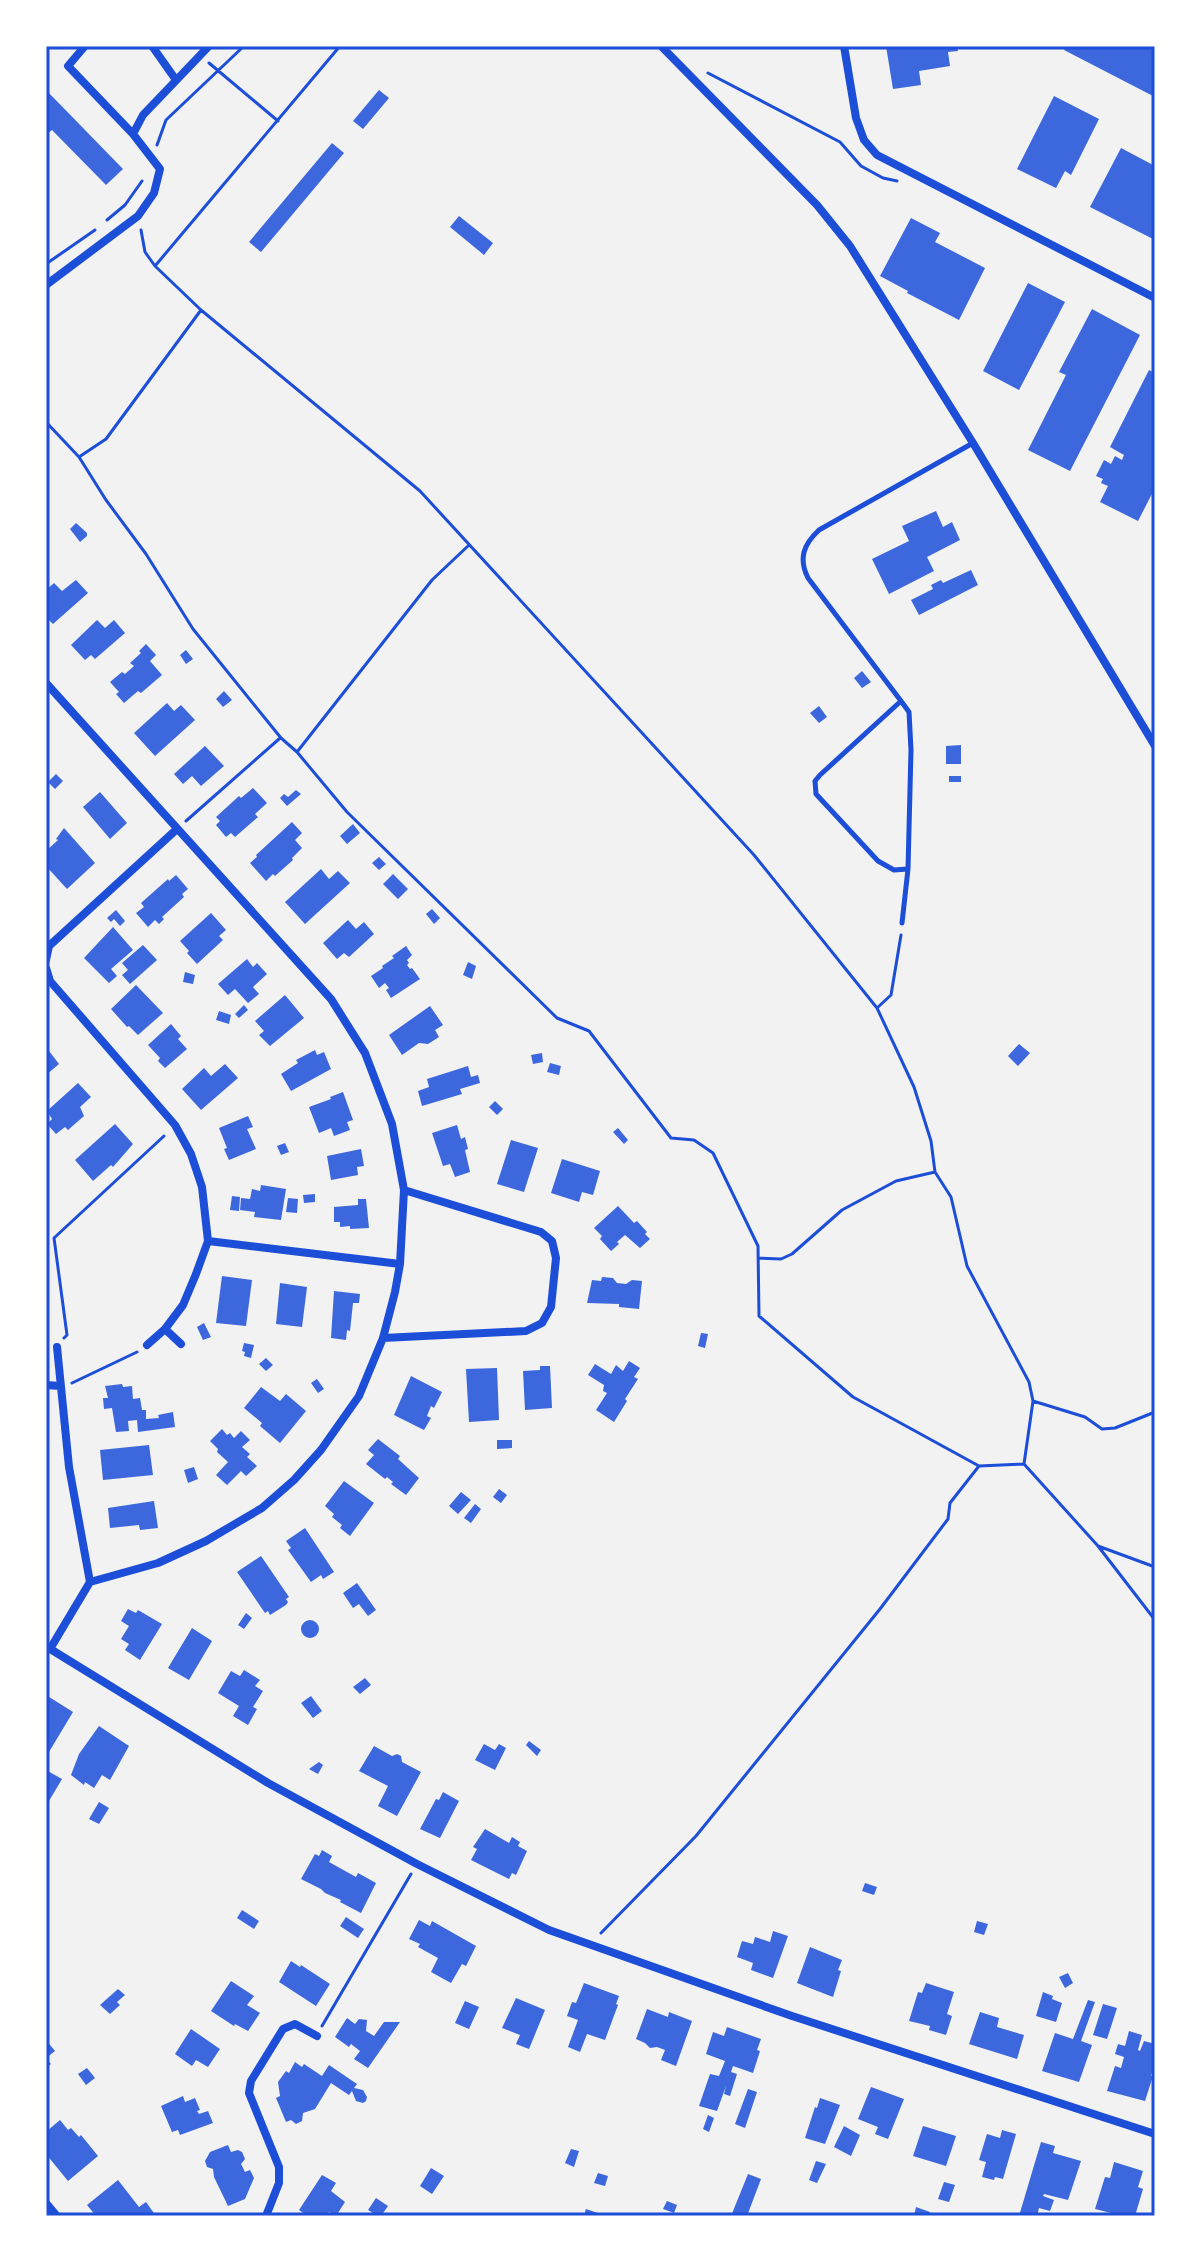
<svg xmlns="http://www.w3.org/2000/svg" width="1201" height="2262" font-family="'Space Grotesk',sans-serif">
	<style>
		.building { fill: #3d67dc }
		.lines { fill: none; stroke-linecap: round; stroke-linejoin: round }
		.path { stroke: #1d4ed8; stroke-width: 3 }
		.service { stroke: #1d4ed8; stroke-width: 5 }
		.minor { stroke: #1d4ed8; stroke-width: 8 }
		.neatline { fill: none; stroke: #1d4ed8; stroke-width: 3 }
	</style>
	<rect width="100%" height="100%" fill="#f2f2f2"/>
	<path class="building" d="M886,46h71l1,5 -10,1 2,14 -31,5 2,14 -28,4z
		M1066,46h89v51l-91,-47z
		M46,90l77,79 -17,16 -54,-55 -6,5z
		M379,90l10,8 -26,31 -10,-8z
		M1054,96l45,23 -28,56 -6,-4 -9,17 -39,-19z
		M332,143l12,10 -83,99 -12,-10z
		M1121,148l34,18v74l-65,-33z
		M459,216l34,27 -9,12 -34,-28z
		M911,218l29,15 -5,9 50,26 -26,52 -52,-27 1,-2 -28,-15z
		M1028,283l37,19 -46,88 -36,-19z
		M1092,309l48,26 -70,136 -42,-21 38,-75 -7,-3z
		M1149,370l6,3v115l-17,33 -38,-19 8,-16 -7,-3 2,-4 -7,-3 8,-16 7,4 4,-8 7,4 2,-5 -14,-8z
		M936,511l7,16 9,-5 8,18 -33,17 7,14 -45,23 -17,-35 37,-18 -7,-15z
		M76,523l11,10v3l-7,6 -10,-13z
		M971,570l7,15 -59,30 -8,-15 22,-11 -2,-4 10,-5 2,3z
		M76,580l12,13 -35,31 -7,-7v-27l8,-7 8,8z
		M97,620l8,8 9,-8 11,13 -30,26 -4,-4 -6,5 -14,-15z
		M146,644l10,11 -6,6 12,14 -21,18 -3,-2 -14,12 -8,-9 3,-2 -9,-10 12,-10 3,2 9,-8 -4,-3 11,-10 -2,-2z
		M186,650l7,9 -7,5 -6,-9z
		M862,671l9,11 -9,6 -8,-10z
		M224,691l8,9 -9,7 -7,-8z
		M167,703l7,8 7,-6 14,15 -40,36 -21,-23z
		M819,706l8,11 -8,6 -9,-10z
		M961,745v19h-15v-18z
		M205,746l19,20 -23,20 -9,-10 -9,8 -9,-10z
		M56,774l7,7 -8,8 -7,-7z
		M949,776h12v6h-12z
		M253,788l14,15 -12,11 3,3 -23,20 -4,-4 -5,4 -10,-12 4,-4 -4,-4 23,-21 2,2z
		M296,790l5,4 -14,12 -7,-8 4,-4 4,3z
		M100,792l27,31 -17,16 -27,-32z
		M292,822l10,11 -7,7 7,8 -10,10 1,2 -18,16 -2,-2 -7,7 -16,-18 7,-6 -1,-2z
		M353,824l7,9 -13,11 -7,-8z
		M64,828l31,35 -28,26 -21,-23v-15l12,-11 -2,-1z
		M379,857l7,7 -7,6 -7,-7z
		M321,869l8,10 9,-8 12,12 -45,41 -20,-22z
		M393,874l15,15 -10,10 -15,-15z
		M176,875l12,14 -6,5 2,3 -22,20 2,2 -5,5 -4,-4 -7,7 -12,-14 8,-6 -3,-4 27,-24 1,2z
		M432,909l8,9 -6,6 -8,-10z
		M116,910l9,11 -5,5 -6,-7 -3,3 -4,-4z
		M211,913l15,17 -7,6 4,4 -26,24 -10,-11 2,-2 -9,-10z
		M348,920l8,9 8,-7 10,12 -25,23 -5,-4 -7,6 -14,-16z
		M113,927l20,23 -22,19 6,7 -8,7 -25,-25z
		M143,945l14,15 -27,24 -8,-9 6,-5 -6,-7z
		M406,946l6,9 -5,5 2,3 -2,2 3,4 2,-1 8,11 -29,19 -5,-8 3,-2 -4,-5 -6,5 -8,-12 12,-8 -1,-2 12,-8 -2,-2z
		M247,959l6,8 4,-4 10,11 -14,13 6,7 -11,9 -13,-14 -7,6 -10,-11z
		M468,962l8,4 -4,13 -9,-4z
		M185,972l10,3 -2,9 -10,-2z
		M136,985l27,28 -25,22 -9,-9 -2,1 -16,-18z
		M285,995l19,23 -34,28 -11,-11 5,-4 -9,-10z
		M244,1005l4,5 -9,8 -4,-4z
		M430,1006l13,19 -8,5 4,7 -11,7 -9,-1 -17,12 -13,-20z
		M219,1011l12,4 -2,9 -13,-4z
		M171,1024l10,12 -3,3 9,10 -22,19 -7,-7 2,-3 -12,-13z
		M1019,1044l11,9 -12,13 -10,-10z
		M46,1047l13,17 -13,11z
		M315,1050l2,5 7,-3 7,17 -40,22 -10,-17 17,-11 -2,-3z
		M542,1053l1,9 -10,2 -2,-9z
		M550,1063l11,3 -2,9 -12,-3z
		M225,1064l13,14 -37,32 -19,-21 22,-21 7,8z
		M468,1066l3,11 7,-2 2,8 -20,6 2,5 -40,12 -4,-15 11,-4 -2,-8z
		M78,1083l13,14 -11,10 4,9 -16,14 -3,-3 -9,7 -9,-10 5,-5 -5,-8z
		M343,1092l10,28 -6,2 3,8 -16,6 -3,-8 -12,5 -10,-26 22,-8 -1,-2z
		M495,1101l8,8 -6,6 -8,-8z
		M248,1116l5,11 -6,2 9,20 -27,11 -5,-11 3,-1 -8,-20z
		M115,1124l18,20 -20,23 -2,-2 -18,16 -18,-21z
		M457,1125l4,14 4,-2 3,12 -3,1 5,22 -15,5 -5,-13 -7,2 -11,-33z
		M618,1128l10,12 -4,4 -11,-12z
		M511,1140l27,8 -14,44 -27,-8z
		M285,1143l4,9 -8,3 -4,-9z
		M361,1149l3,17 -7,1 1,8 -27,5 -4,-24z
		M562,1159l38,12 -7,24 -11,-3 -3,10 -28,-9z
		M261,1185l25,4 -5,31 -27,-3 1,-5 -15,-2 1,-12 9,1 2,-10 8,2z
		M315,1194v8l-11,1 -1,-8z
		M232,1196l8,1 -1,14 -9,-1z
		M288,1198l10,1 -1,14 -11,-1z
		M358,1199h8l3,29 -19,1v-3l-10,1v-5h-6v-15l24,-2z
		M618,1206l16,17 3,-2 10,11 -2,2 5,5 -10,9 -15,-13 -8,7 2,2 -8,7 -11,-12 2,-3 -8,-8z
		M222,1276l30,4 -6,46 -30,-3z
		M602,1277l11,1 4,5 9,1 6,-4 10,1 -3,28 -20,-2v-3l-32,-1 5,-23 9,1z
		M280,1283l27,4 -5,40 -26,-3z
		M334,1291l26,3 -1,9h-6l-3,28 -3,-1 -1,10 -15,-2z
		M204,1323l7,14 -8,3 -6,-13z
		M701,1333l7,1 -3,14 -7,-2z
		M244,1343l10,2 -3,13 -7,-2 1,-4 -3,-1z
		M266,1358l7,7 -7,6 -7,-7z
		M629,1361l11,7 -6,9 4,2 -13,20 2,2 -13,21 -18,-12 11,-17 -4,-2 1,-6 -16,-10 7,-11 16,10 5,-9 7,6z
		M540,1366h10l2,42 -27,2 -2,-39 17,-1z
		M497,1368l2,52 -30,2 -3,-53z
		M411,1376l31,16 -8,16 -3,-2 -4,10 4,2 -7,12 -30,-15z
		M317,1379l7,10 -6,4 -7,-10z
		M122,1384l1,3 9,-1 1,13 7,-1 2,12h4v9l13,-1 -1,-3 15,-3 2,15 -37,5 -1,-12 -9,1 1,10 -13,1 -4,-24 -8,1 -1,-11h5l-3,-12z
		M261,1387l19,14 6,-7 20,17 -26,32 -20,-17 2,-3 -18,-15z
		M222,1429l5,6 3,-2 4,5 7,-7 9,9 -8,7 8,7 -3,3 10,9 -11,10 -5,-5 -14,14 -11,-10 12,-13 -11,-10 1,-3 -8,-8z
		M378,1439l22,17 -2,3 21,19 -13,17 -15,-11 2,-2 -6,-5 -2,2 -19,-15 8,-9 -6,-5z
		M497,1440h15v8l-15,1z
		M149,1445l4,30 -50,5 -3,-30z
		M194,1467l4,12 -10,4 -4,-13z
		M344,1481l30,22 -24,33 -10,-8 2,-3 -10,-8 2,-3 -9,-8z
		M499,1489l8,6 -6,8 -8,-6z
		M461,1492l10,8 -13,14 -9,-8z
		M154,1501l4,27 -18,2 -1,-5 -29,3 -2,-20z
		M475,1504l6,5 -10,14 -7,-5z
		M305,1528l29,44 -11,7 -2,-4 -10,7 -23,-32 3,-2 -5,-7z
		M261,1556l28,41 -3,2 2,3 -2,3 -16,10 -2,-4 -3,2 -28,-41z
		M357,1583l19,27 -8,6 -9,-12 -6,4 -10,-15z
		M128,1609l8,4 2,-3 24,14 -22,36 -15,-10 4,-6 -8,-5 8,-13 -8,-5z
		M246,1613l6,5 -8,11 -6,-4z
		M301 1629a9 9 0 1 1 18 0a9 9 0 1 1-18 0Z
		M192,1628l20,13 -23,39 -21,-12z
		M244,1670l16,10 -5,6 8,5 -10,16 4,2 -9,16 -15,-9 6,-10 -21,-13 13,-22 9,5z
		M365,1678l6,7 -11,9 -7,-7z
		M46,1695l27,17 -24,40 -3,-2z
		M311,1696l11,15 -9,7 -12,-15z
		M99,1726l30,20 -19,34 -8,-5 -8,13 -9,-6 -1,3 -13,-10 8,-21z
		M529,1741l12,9 -4,6 -11,-11z
		M484,1744l11,6 4,-6 7,4 -11,22 -20,-10z
		M374,1746l18,10 5,-2 4,2 1,6 19,10 -24,44 -19,-10 10,-20 -29,-15z
		M319,1762l4,3 -5,9 -9,-5z
		M46,1770l16,9 -16,27z
		M443,1792l16,9 -19,37 -20,-9 16,-30 3,1z
		M99,1802l10,6 -10,16 -10,-5z
		M485,1829l24,14 3,-6 8,5 -2,4 9,5 -11,24 -4,-2 -3,6 -38,-19 6,-11 -4,-2z
		M322,1850l10,6 -3,6 27,15 2,-4 18,10 -15,30 -21,-11 1,-2 -16,-7 -4,-4 -20,-10 14,-25 4,2z
		M865,1883l12,4 -3,8 -12,-4z
		M242,1910l17,11 -5,8 -17,-11z
		M346,1917l18,12 -6,9 -18,-12z
		M419,1920l11,6 2,-5 44,25 -10,20 -4,-2 -11,19 -20,-11 7,-14 -20,-11 2,-3 -11,-5z
		M977,1921l11,3 -4,11 -10,-3z
		M773,1931l15,5 -15,42 -22,-8 2,-7 -16,-6 5,-16 11,3 2,-7 15,5z
		M810,1947l32,13 -4,10 3,1 -8,26 -36,-14z
		M291,1961l9,6 1,-2 29,19 -14,22 -37,-24z
		M1068,1973l5,10 -8,5 -6,-11z
		M231,1981l23,15 -7,9 13,8 -12,18 -13,-7 -1,2 -23,-15z
		M584,1983l35,13 -3,8 2,1 -13,35 -18,-6 -7,18 -12,-5 10,-27 -11,-4 5,-14 4,1z
		M926,1983l28,9 -7,22 5,2 -6,19 -17,-5 1,-4 -21,-5 9,-29 4,1z
		M118,1989l7,6 -8,7 3,3 -10,9 -10,-9z
		M1043,1992l10,4 -1,3 10,4 -6,19 -20,-6z
		M516,1998l29,12 -16,39 -13,-5 4,-9 -18,-7z
		M1088,2000l7,2 -14,39 11,4 -13,37 -37,-11 13,-38 18,6z
		M465,2001l14,6 -10,22 -14,-6z
		M1103,2004l14,4 -10,31 -14,-4z
		M647,2009l21,8 1,-5 23,9 -16,45 -15,-6 4,-10 -8,-3 -7,1 -5,-5 -9,-4z
		M980,2012l19,6 -2,9 27,8 -7,24 -48,-15z
		M347,2018l8,6 4,-5 8,1 -1,11 8,5 10,-14h16l-32,46 -14,-9 6,-8 -9,-7 -2,3 -14,-10z
		M727,2027l34,12 -4,11 3,1 -7,22 -20,-7 -2,6 6,2 -7,22 -6,-2 2,-8 -9,25 -18,-5 11,-32 9,2 6,-15 -19,-7 7,-22 11,4z
		M191,2029l29,20 -12,18 -12,-7 -4,6 -17,-12z
		M1129,2031l13,4 -4,15 2,1 4,-10 11,3v17l-4,15h2l-8,25 -38,-10 8,-25 6,2 3,-11 -9,-3 3,-10 7,2z
		M46,2040l9,11 -9,7 5,6 -5,4z
		M295,2062l7,5 2,-3 18,12 7,-11 28,19 -3,4 9,2 4,7 -1,4 -3,2 -7,-2 -4,-10 -3,4 -18,-12 -16,26 -12,4 -1,8 -6,3 -5,-4 -5,2 -10,-24 4,-2 -2,-14 8,-11 3,2z
		M87,2068l8,10 -9,7 -8,-11z
		M871,2087l33,12 -16,40 -13,-5 3,-7 -20,-8z
		M748,2089l9,3 -12,36 -10,-4z
		M183,2096l2,6 10,-4 5,12 -3,1 2,3 9,-3 5,12 -33,12 -2,-5 -6,2 -11,-26z
		M820,2098l20,7 -15,39 -20,-6 10,-31 2,1z
		M708,2115l6,3 -5,14 -6,-3z
		M60,2120l8,10 3,-2 8,9 2,-2 17,21 -30,25 -22,-27v-17l3,-3 -2,-3z
		M844,2126l16,9 -9,21 -17,-9z
		M923,2126l33,10 -10,30 -33,-10z
		M1002,2130l14,4 -13,45 -8,-2 -1,3 -12,-3 4,-15 -7,-2 8,-26 13,4z
		M1041,2142l14,4 -2,7 28,8 -13,39 -24,-6 -1,2 11,4 -4,11 -11,-3 -2,8h-18z
		M228,2145l3,7 7,-2 4,2 3,7 -4,5 4,8 5,-2 4,8 -9,21 -17,7 -14,-29 -1,-8 -6,-2 -2,-6 5,-9z
		M571,2149l8,2 -5,16 -9,-4z
		M816,2161l10,3 -9,19 -8,-3z
		M1114,2162l29,9 -5,16 5,2 -8,27h-25l1,-3 -16,-4 10,-32 5,1z
		M431,2168l13,8 -12,18 -12,-8z
		M598,2173l10,3 -3,10 -11,-3z
		M748,2174l13,5 -14,37h-16z
		M322,2175l14,8 -5,8 14,11 -9,14 -7,-4 -2,4h-19l-9,-6z
		M118,2180l21,27 7,-5 10,14h-60l-9,-11z
		M944,2182l11,3 -6,17 -11,-3z
		M376,2198l12,8 -7,10h-3l-10,-6z
		M667,2201l10,4 -3,8 -11,-4z
		M916,2207l14,5 -1,4h-15z
		M586,2209l12,4 -1,3 -13,-1z"/>
	<g class="lines">
		<path class="path" d="M209,63l69,58
			M708,73l132,69 21,24 22,12 14,3
			M157,145l9,-25 78,-74
			M107,220l18,-15 17,-24
			M141,230l4,22 10,14 46,44 219,181 334,364 123,153 37,79 17,54 4,31 16,25 16,69 62,116 4,19 -9,63
			M46,264l49,-34
			M155,266l185,-220
			M46,422l33,35 27,43 40,54 47,75 88,109 16,14 50,60 210,206 32,13 82,107 23,2 19,13 45,93 1,70 94,81 126,69 45,-2
			M79,457l27,-18 95,-129
			M297,752l135,-172 36,-34
			M186,821l93,-82
			M877,1008l14,-13 10,-60
			M759,1258l22,1 11,-5 50,-44 54,-29 39,-9
			M64,1338l3,-3 -13,-97 110,-102
			M72,1383l65,-31
			M1033,1401l52,16 17,12 13,-1 40,-16
			M1024,1464l74,82 57,74
			M1098,1546l57,21
			M601,1933l95,-97 184,-227 68,-90 2,-16 29,-37
			M322,2026l89,-152"/>
		<path class="service" d="M901,701l8,11 2,38 -3,119 -6,54
			M908,869l-14,1 -16,-9 -62,-67 -1,-13 5,-6 81,-74 -93,-123c-10,-20 -4,-34 11,-48l154,-87"/>
		<path class="minor" d="M85,46l-17,20 65,68
			M152,46l24,34
			M661,46l156,159 33,41 123,197 182,303
			M844,46l12,72 8,22 13,15 278,143
			M46,285l92,-69 16,-23 6,-24 -27,-35 10,-19 66,-69
			M46,683l285,316 34,54 27,71 12,66 -4,74 -5,28 -12,46 -24,58 -38,54 -27,30 -32,28 -56,33 -48,22 -68,19 -40,67
			M46,960l3,-14 128,-117
			M46,968l4,13 125,144 16,29 11,33 6,54 -12,33 -13,31 -18,24 -18,16
			M208,1241l192,23
			M165,1329l16,15
			M383,1338l143,-7 16,-8 9,-16 5,-49 -4,-17 -11,-9 -137,-42
			M57,1347l12,120 21,115
			M46,1385l14,1
			M47,1647l221,136 149,81 132,66 243,86 363,118
			M46,2203l11,13
			M266,2216l13,-33v-16l-30,-74 2,-12 32,-52 12,-5 22,12"/>
	</g>
	<rect width="1201" height="2262" fill="none" stroke="#ffffff" stroke-width="96"/>
	<rect x="48" y="48" width="1105" height="2166" class="neatline"/>
</svg>
